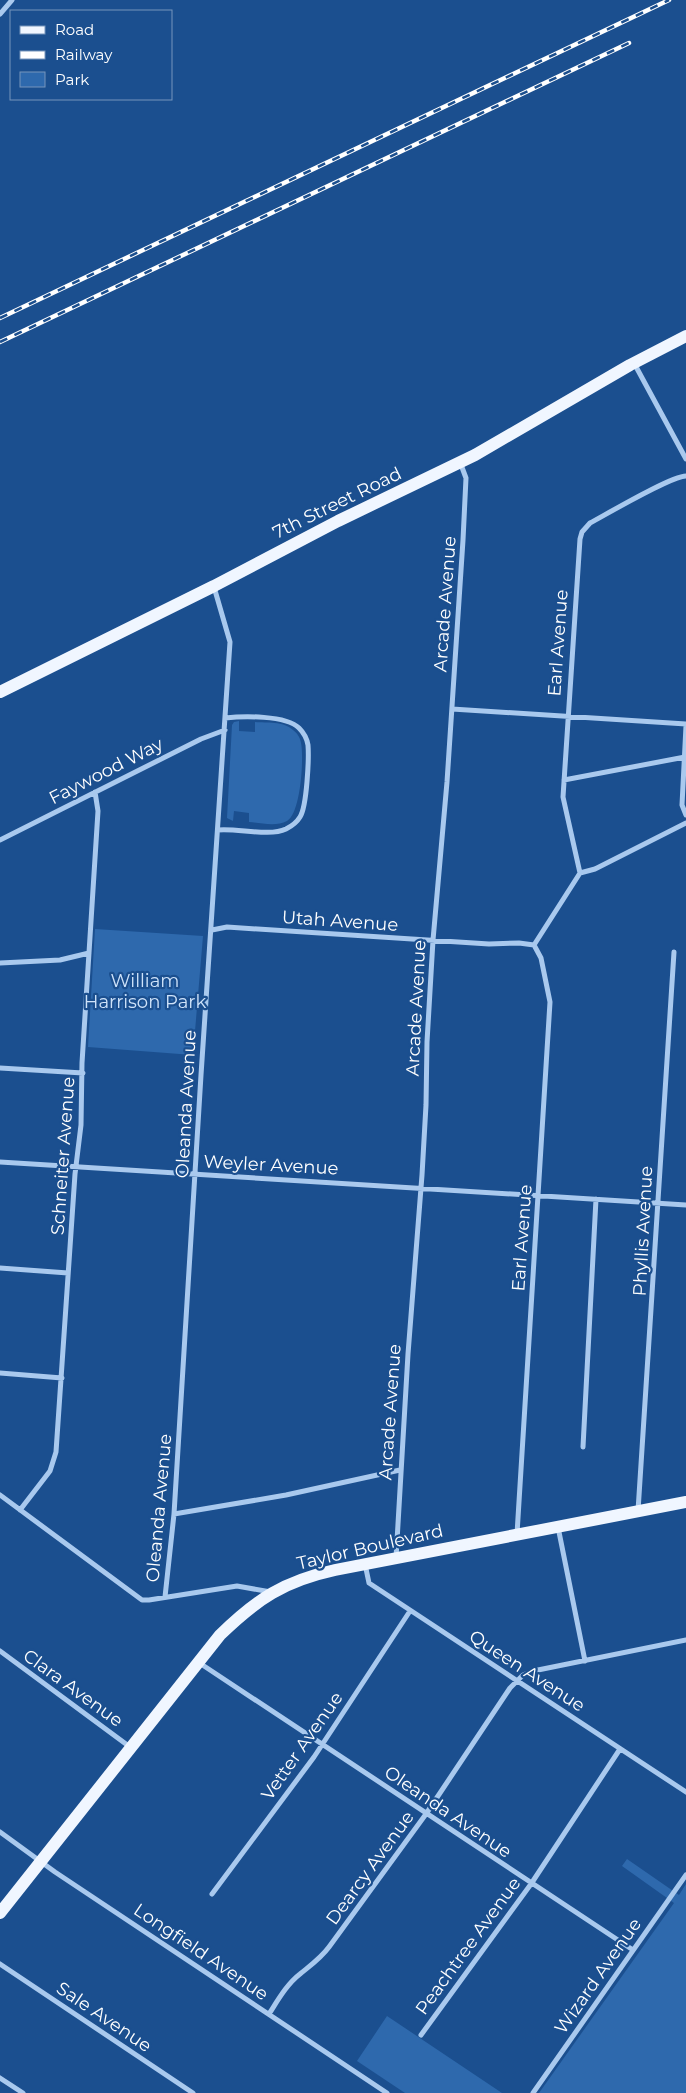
<svg xmlns="http://www.w3.org/2000/svg" width="686" height="2093" font-family="Montserrat,sans-serif">
	<style>
		.green { fill: #2e69ad }
		.lines { fill: none; stroke-linecap: round; stroke-linejoin: round }
		.street { stroke: #a9c9ee; stroke-width: 5 }
		.primary { stroke: #f0f6ff; stroke-width: 12 }
		.rail-casing { stroke: #fff; stroke-width: 4.5 }
		.rail { stroke: #1b4f8f; stroke-width: 2.5; stroke-dasharray: 8; stroke-linecap: butt }
		.labels { text-anchor: middle; dominant-baseline: central; stroke-width: 4.5; stroke-linejoin: round; paint-order: stroke }
		.street-label { font-size: 18px; fill: #fff; stroke: #1b4f8f }
		.park-label { font-size: 18px; fill: #cfe3fa; stroke: #1b4f8f }
	</style>
	<rect width="100%" height="100%" fill="#1b4f8f"/>
	<path class="green" d="M239,721v10l16,1v-10c12,1 28,-1 38,8 4,3 7,7 8,13 3,14 0,70 -14,78 -11,6 -26,2 -38,1v-9l-15,-2 -1,10 -6,-3 5,-93 2,-3z
		M95,929l108,7 -10,119 -105,-8z
		M627,1859l52,36 7,-11v209h-147l135,-190 -52,-37z
		M387,2016l115,77h-97l-48,-32z"/>
	<g class="lines">
		<path class="street" d="M0,14l12,-14
			M634,363l52,96
			M452,709l234,15
			M686,726l-4,79 4,10
			M564,780l121,-23
			M218,830c20,-2 51,7 68,-1 6,-3 11,-7 14,-12 7,-11 9,-59 8,-72 -1,-6 -4,-12 -9,-17 -13,-13 -56,-12 -74,-10
			M0,840l201,-101 24,-9
			M580,873l-17,-76 17,-258 2,-7 8,-9c17,-9 81,-47 96,-47
			M212,930l15,-3 262,17 30,-1 15,2
			M534,945l46,-72 15,-4 91,-46
			M0,963l60,-3 29,-7
			M0,1068l83,5
			M0,1162l686,43
			M0,1268l68,5
			M0,1373l62,5
			M583,1447l13,-248
			M0,1495l142,105h7l88,-14 34,6
			M20,1510l30,-39 6,-19 19,-278 6,-49 1,-62 16,-252 -3,-19
			M638,1511l36,-559
			M174,1514l112,-19 114,-25
			M558,1527l27,134
			M517,1534l33,-532 -9,-44 -7,-13
			M396,1558l12,-204 14,-179 4,-70 1,-63 6,-102 14,-158 16,-242 3,-62 -6,-16
			M365,1564l4,19 317,209
			M165,1597l9,-83 27,-439 29,-433 -16,-55
			M0,1651l130,96
			M198,1662l435,288
			M0,1832l55,40 332,221
			M212,1894l102,-137 96,-146
			M0,1964l193,129
			M269,2014c9,-14 18,-30 31,-40 11,-9 21,-16 29,-27l97,-133 84,-126 13,-13 10,-4 153,-31
			M421,2035l110,-151 89,-135
			M0,2078l23,15
			M533,2093l153,-218"/>
		<path class="primary" d="M0,692l214,-106 124,-65 137,-66 155,-90 56,-29
			M0,1913l220,-278c37,-36 64,-54 115,-65l351,-68"/>
		<defs>
			<path id="rail" d="M0,318l669,-318
				M0,342l629,-299"/>
		</defs>
		<use href="#rail" class="rail-casing"/>
		<use href="#rail" class="rail"/>
	</g>
	<g class="labels">
		<g class="street-label">
			<text transform="translate(337 503) rotate(-26)">7th Street Road</text>
			<text transform="translate(445 604) rotate(-86)">Arcade Avenue</text>
			<text transform="translate(558 643) rotate(-86)">Earl Avenue</text>
			<text transform="translate(106 771) rotate(-27)">Faywood Way</text>
			<text transform="translate(340 921) rotate(4)">Utah Avenue</text>
			<text transform="translate(416 1008) rotate(-87)">Arcade Avenue</text>
			<text transform="translate(186 1104) rotate(-87)">Oleanda Avenue</text>
			<text transform="translate(63 1156) rotate(-86)">Schneiter Avenue</text>
			<text transform="translate(271 1165) rotate(3)">Weyler Avenue</text>
			<text transform="translate(643 1231) rotate(-87)">Phyllis Avenue</text>
			<text transform="translate(522 1238) rotate(-86)">Earl Avenue</text>
			<text transform="translate(390 1412) rotate(-86)">Arcade Avenue</text>
			<text transform="translate(159 1508) rotate(-85)">Oleanda Avenue</text>
			<text transform="translate(370 1547) rotate(-13)">Taylor Boulevard</text>
			<text transform="translate(527 1671) rotate(33)">Queen Avenue</text>
			<text transform="translate(73 1688) rotate(36)">Clara Avenue</text>
			<text transform="translate(302 1746) rotate(-55)">Vetter Avenue</text>
			<text transform="translate(448 1812) rotate(34)">Oleanda Avenue</text>
			<text transform="translate(370 1868) rotate(-54)">Dearcy Avenue</text>
			<text transform="translate(468 1946) rotate(-54)">Peachtree Avenue</text>
			<text transform="translate(201 1952) rotate(34)">Longfield Avenue</text>
			<text transform="translate(598 1976) rotate(-55)">Wizard Avenue</text>
			<text transform="translate(104 2017) rotate(34)">Sale Avenue</text>
		</g>
		<g class="park-label">
			<text x="145" y="981">William<tspan x="145" dy="21">Harrison Park</tspan></text>
		</g>
	</g>
	<rect x="10" y="10" width="162" height="90" fill="#1b4f8f" stroke="#7695bc"/>
	<rect x="20" y="26" width="25" height="8" fill="#f0f6ff" stroke="#7695bc"/>
	<text x="55" y="35" font-size="15" fill="#ffffff">Road</text>
	<rect x="20" y="51" width="25" height="8" fill="#ffffff" stroke="#7695bc"/>
	<text x="55" y="60" font-size="15" fill="#ffffff">Railway</text>
	<rect x="20" y="72" width="25" height="15" fill="#2e69ad" stroke="#7695bc"/>
	<text x="55" y="85" font-size="15" fill="#ffffff">Park</text>
</svg>
